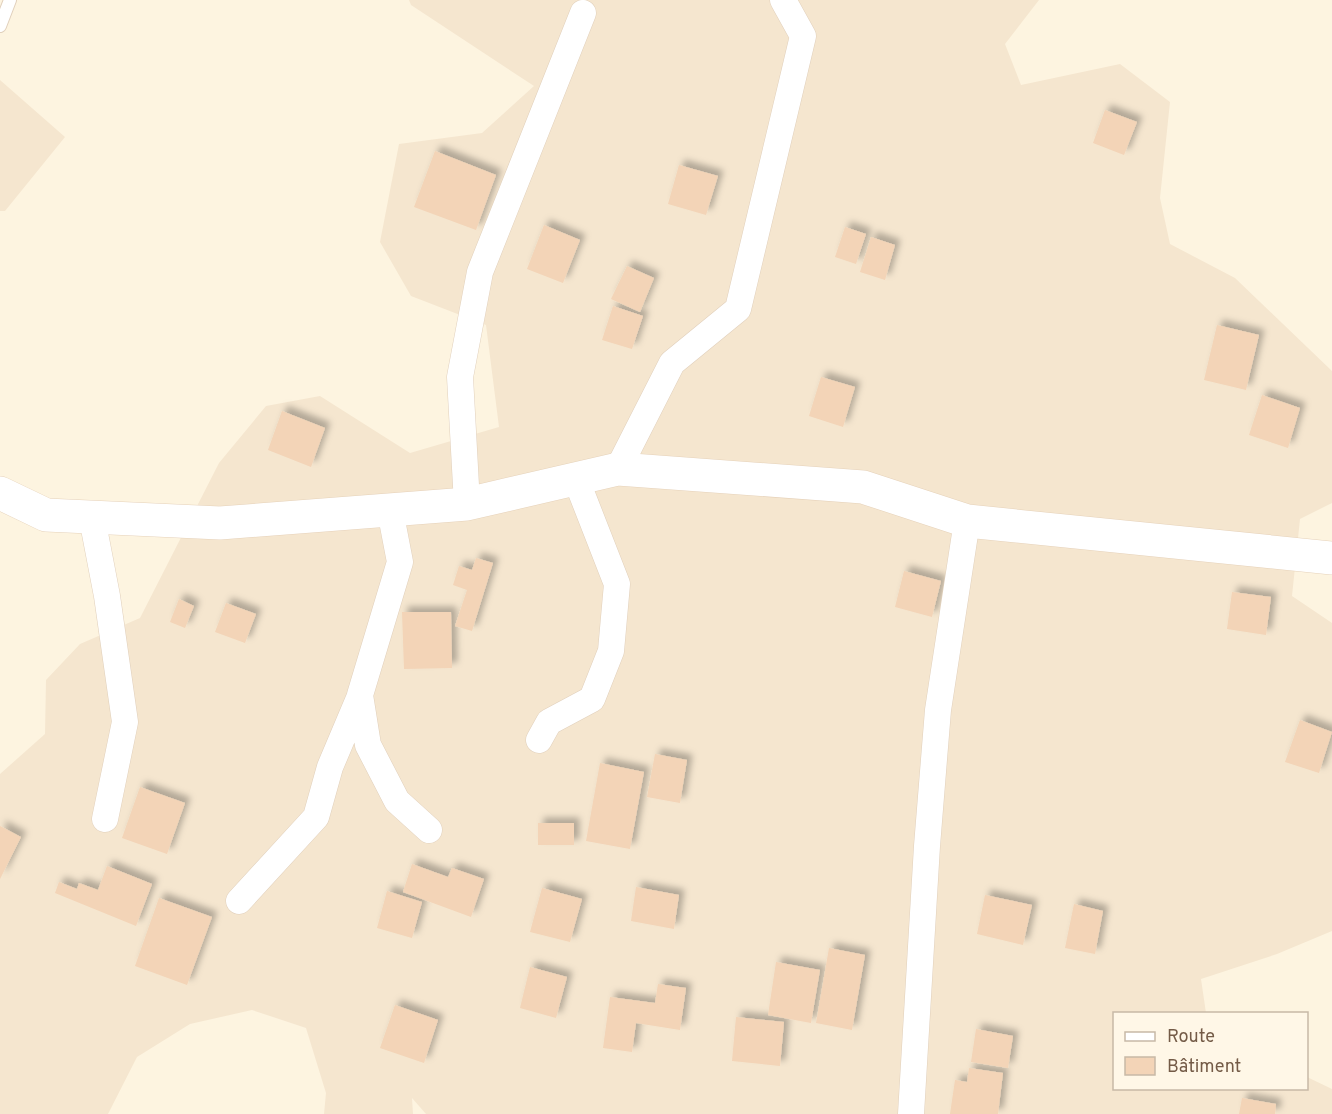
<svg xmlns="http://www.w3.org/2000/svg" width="1332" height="1114" font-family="Overpass,sans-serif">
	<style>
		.residential { fill: #f5e6cf }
		.building { fill: #f3d4b7; filter: url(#shadow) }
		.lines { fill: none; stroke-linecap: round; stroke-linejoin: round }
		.lane-casing { stroke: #e1d0bc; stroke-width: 14 }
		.street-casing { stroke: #e1d0bc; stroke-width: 27 }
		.secondary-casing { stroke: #e6d2ba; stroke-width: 34 }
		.lane { stroke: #fff; stroke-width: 12 }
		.street { stroke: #fff; stroke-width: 26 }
		.secondary { stroke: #fff; stroke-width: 33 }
	</style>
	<defs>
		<filter id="shadow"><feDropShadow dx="5.5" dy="-5.5" stdDeviation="3" flood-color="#0004"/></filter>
	</defs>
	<rect width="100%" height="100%" fill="#fdf4e0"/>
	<path class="residential" d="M409,0h630l-34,44 16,41 99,-21 50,38 -10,96 10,46 65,34 97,93v132l-32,16 -8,77 40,27v308l-55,23 -76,25 5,34 -92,1v74h192l1,-11 25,12v25h-906l-14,-16 1,16h-89l2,-21 -20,-65 -54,-18 -62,14 -53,33 -29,57h-108v-340l45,-40 1,-54 34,-36 60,-26 79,-155 47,-57 54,-10 90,57 89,-26 -13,-102 -75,-29 -31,-54 19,-98 83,-11 52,-47 -123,-81z
		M0,80l65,57 -60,74h-5z"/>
	<path class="building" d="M1105,110l32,12 -13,33 -31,-12z
		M435,151l61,24 -20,55 -62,-23z
		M679,165l39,11 -12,39 -38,-11z
		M544,225l36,15 -17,43 -36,-14z
		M845,227l21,7 -10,30 -21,-7z
		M871,237l24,8 -10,35 -25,-8z
		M627,266l27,12 -14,34 -29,-13z
		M613,306l30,10 -11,33 -30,-9z
		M1217,325l42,10 -13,55 -42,-10z
		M821,377l34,10 -12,40 -34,-11z
		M1262,395l38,13 -12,40 -39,-13z
		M282,411l43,17 -14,39 -43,-17z
		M476,558l17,5 -21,68 -17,-5 12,-36 -14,-5 6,-19 13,4z
		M904,571l37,10 -9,36 -37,-10z
		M1232,592l39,5 -5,38 -39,-6z
		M179,599l15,7 -9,22 -15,-6z
		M226,603l30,11 -11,29 -30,-11z
		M402,612h49l1,56 -48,1z
		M1300,720l32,12 -13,41 -34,-11z
		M655,754l32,6 -7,43 -33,-6z
		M600,763l44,9 -14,77 -44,-8z
		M140,787l45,16 -18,51 -45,-16z
		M538,823h36v22h-36z
		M0,826l21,11 -21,42z
		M412,864l36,13 4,-9 32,11 -13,38 -68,-25z
		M107,866l45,18 -16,42 -81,-33 4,-11 18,7 2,-6 19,7z
		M636,887l43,8 -5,34 -43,-8z
		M542,888l40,11 -12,43 -40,-10z
		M387,891l35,11 -10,36 -35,-10z
		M985,895l47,10 -9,40 -46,-11z
		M159,898l53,19 -25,68 -52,-19z
		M1074,904l29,7 -8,43 -30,-6z
		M829,948l36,7 -13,75 -36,-7z
		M776,962l44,8 -9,53 -43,-8z
		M530,967l37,10 -11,41 -36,-10z
		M658,984l28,4 -6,42 -44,-7 -4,29 -29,-4 7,-51 45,6z
		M395,1005l43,15 -14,43 -44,-15z
		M736,1017l48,5 -4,44 -48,-5z
		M976,1029l37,7 -5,32 -37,-6z
		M969,1068l34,5 -5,41h-48l5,-34 12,2z
		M1242,1098l34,6 -1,10h-36z"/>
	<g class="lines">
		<defs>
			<path id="lane" d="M0,26l10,-26"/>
			<path id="street" d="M618,469l54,-106 66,-54 65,-273 -20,-36
				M467,504l-7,-127 20,-105 103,-259
				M390,510l10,52 -40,133 8,50 29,56 32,29
				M92,518l15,78 18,126 -20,97
				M539,740l10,-18 43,-23 19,-48 6,-67 -41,-105
				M239,901l77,-84 14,-50 30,-71
				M911,1114l16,-268 11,-136 29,-189"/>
			<path id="secondary" d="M0,493l46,22 174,8 247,-19 151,-35 245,18 104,34 365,37"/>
		</defs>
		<use href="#lane" class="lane-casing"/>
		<use href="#street" class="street-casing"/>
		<use href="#secondary" class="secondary-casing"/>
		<use href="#lane" class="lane"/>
		<use href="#street" class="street"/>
		<use href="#secondary" class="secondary"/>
	</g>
	<rect x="1113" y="1012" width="195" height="78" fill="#fff7e7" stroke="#c7b9a7" stroke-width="1.5"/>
	<rect x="1125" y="1032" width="30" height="9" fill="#ffffff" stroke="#c7b9a7" stroke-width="1.5"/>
	<text x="1167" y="1042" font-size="18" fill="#745b47">Route</text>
	<rect x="1125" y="1057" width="30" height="18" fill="#f3d4b7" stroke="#c7b9a7" stroke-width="1.5"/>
	<text x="1167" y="1072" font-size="18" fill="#745b47">Bâtiment</text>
</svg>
